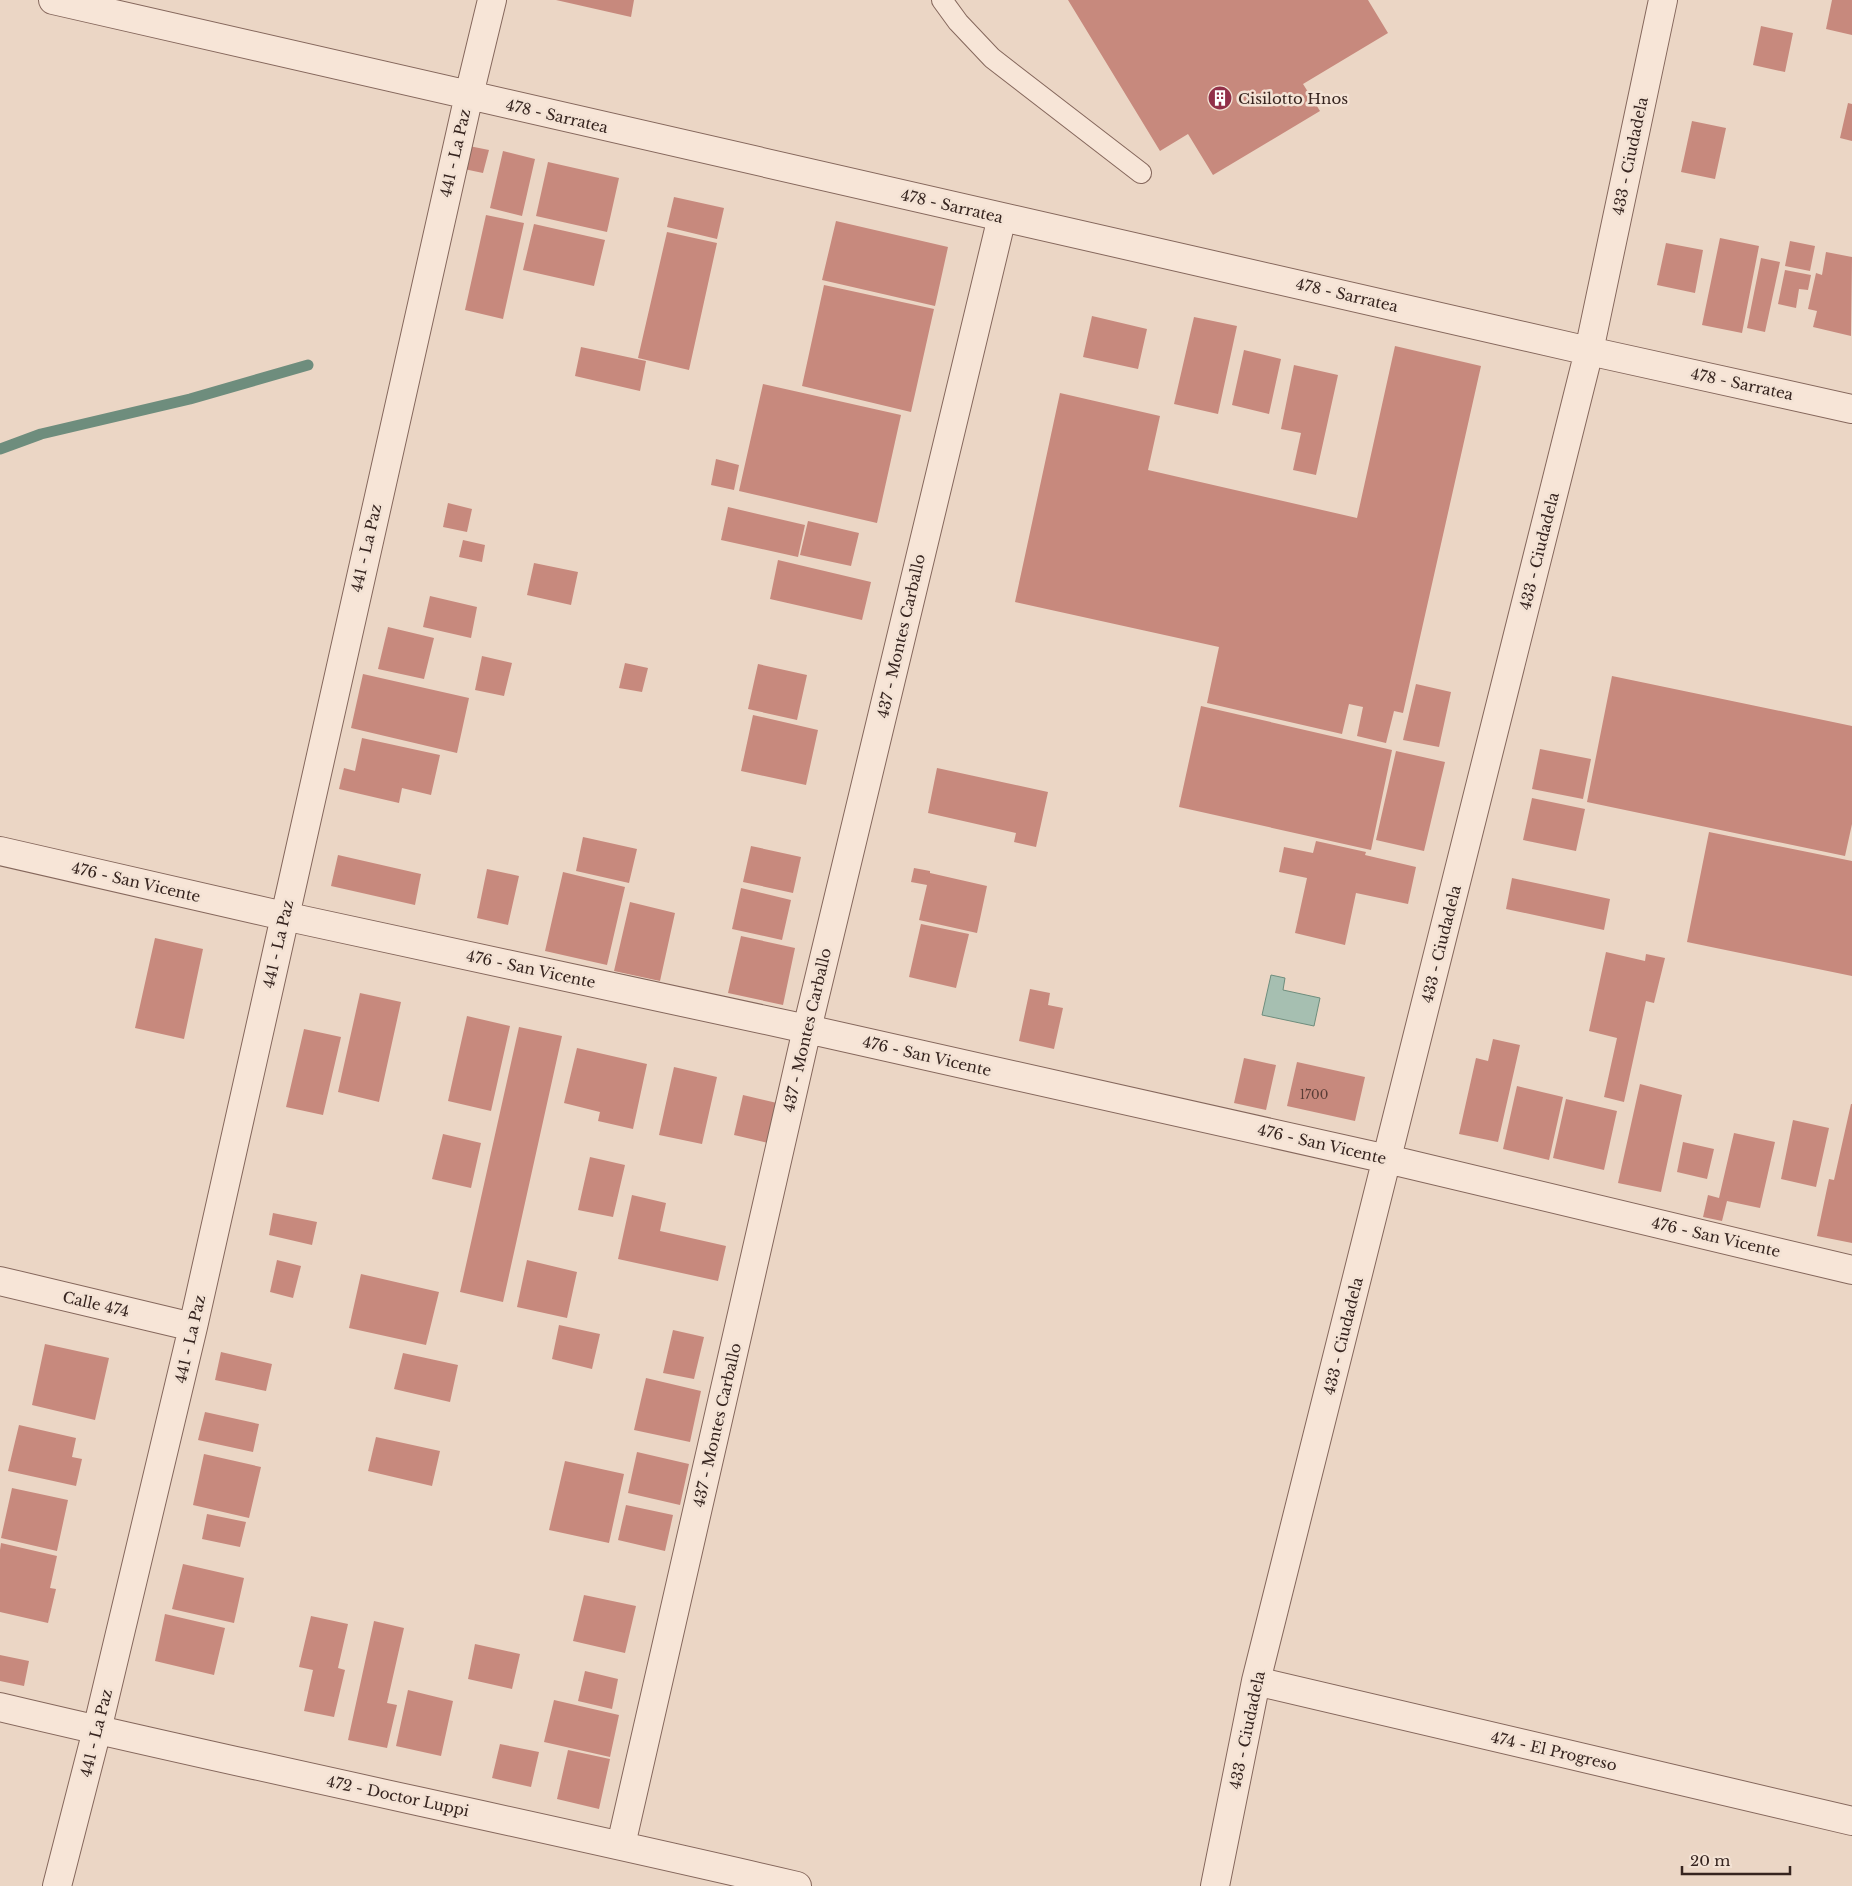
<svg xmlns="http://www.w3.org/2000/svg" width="1852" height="1886" font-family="'Libre Baskerville',serif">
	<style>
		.water { fill: #a6bfb1; stroke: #6e8d7d }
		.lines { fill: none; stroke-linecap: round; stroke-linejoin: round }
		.stream { stroke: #6e8d7d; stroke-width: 11 }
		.building { fill: #c7897d }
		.service-casing { stroke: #85675c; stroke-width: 22 }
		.minor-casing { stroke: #85675c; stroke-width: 30 }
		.service { stroke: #f7e5d7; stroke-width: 20 }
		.minor { stroke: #f7e5d7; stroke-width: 28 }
		.labels { text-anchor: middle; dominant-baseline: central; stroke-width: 5; stroke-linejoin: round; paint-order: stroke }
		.number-label { font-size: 12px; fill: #5a3d36 }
		.poi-label { font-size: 15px; fill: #36241f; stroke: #f3e2d4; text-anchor: start }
		.street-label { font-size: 15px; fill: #36241f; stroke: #f3e2d4 }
	</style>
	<rect width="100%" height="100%" fill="#ebd6c5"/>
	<path class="water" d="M1271,975l14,3 -2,12 37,8 -6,28 -52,-11z"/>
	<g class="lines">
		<path class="stream" d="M0,449l41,-15 149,-35 118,-34"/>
	</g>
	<path class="building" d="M556,0h78l-3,17z
		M1068,0h300l20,33 -85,51 17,27 -107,64 -25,-41 -28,17z
		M1832,0h20v35l-26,-6z
		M1761,26l32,7 -8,39 -32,-7z
		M1848,103l4,1v37l-12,-3z
		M1692,121l34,7 -11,51 -34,-7z
		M469,146l20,4 -6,23 -19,-4z
		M503,151l32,8 -13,57 -32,-8z
		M548,162l71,16 -12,54 -71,-16z
		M674,197l50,11 -7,31 -50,-12z
		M486,215l38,8 -21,96 -38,-9z
		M836,221l112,26 -13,59 -113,-26z
		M534,224l71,16 -11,46 -71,-16z
		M667,232l50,11 -28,127 -51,-12z
		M1720,238l39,8 -17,87 -40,-8z
		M1790,241l25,5 -5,25 -25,-5z
		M1666,243l37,7 -8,43 -38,-8z
		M1826,252l26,5 -1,79 -38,-9 4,-16 -9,-2 8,-36 6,2z
		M1761,258l19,4 -15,70 -18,-4z
		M1785,270l26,5 -3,15 -9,-1 -3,19 -18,-4z
		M824,285l110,24 -23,103 -109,-26z
		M1092,316l55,13 -9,40 -55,-12z
		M1194,317l43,9 -19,88 -44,-10z
		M1395,346l86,20 -78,347 -9,-2 -8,32 -29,-7 6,-29 -14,-3 -7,30 -135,-31 12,-56 -204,-45 45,-209 100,23 -12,54 209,48z
		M581,347l65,14 -6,30 -65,-15z
		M1244,350l37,9 -12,55 -37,-9z
		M1294,365l44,10 -22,100 -23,-5 8,-37 -20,-4z
		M763,384l138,31 -24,108 -138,-32z
		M716,459l23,6 -5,25 -23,-5z
		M448,503l24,6 -5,23 -24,-5z
		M728,507l77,18 -7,32 -77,-17z
		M808,521l51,12 -8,33 -51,-11z
		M463,540l22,5 -3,17 -23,-5z
		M778,560l93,22 -9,38 -92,-21z
		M534,563l44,9 -7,33 -44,-10z
		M430,596l47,11 -6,31 -48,-11z
		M388,627l46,11 -10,41 -46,-10z
		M482,656l30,7 -8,33 -29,-6z
		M625,663l23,5 -6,24 -23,-4z
		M758,664l49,11 -10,45 -49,-11z
		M363,674l106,24 -12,55 -106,-25z
		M1612,676l240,50v98l-7,32 -258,-54z
		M1416,684l35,8 -12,55 -36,-7z
		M1201,706l191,44 -21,100 -192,-43z
		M753,715l65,15 -12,55 -65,-14z
		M362,738l78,17 -9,40 -29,-7 -3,15 -60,-14 5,-21 11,3z
		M1540,749l51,10 -8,40 -51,-10z
		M1396,751l49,11 -21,89 -48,-11z
		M937,768l111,24 -12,55 -22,-5 2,-9 -88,-20z
		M1532,798l53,11 -9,42 -53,-11z
		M1709,832l143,29v115l-165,-34z
		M583,837l54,12 -8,34 -53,-12z
		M1316,841l50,11 -1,3 51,12 -8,37 -52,-11 -11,52 -50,-12 12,-55 -28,-6 5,-25 29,6z
		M751,846l50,11 -8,36 -50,-11z
		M338,855l83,19 -6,31 -84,-19z
		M914,868l16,3v2l57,13 -10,47 -58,-13 8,-35 -16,-3z
		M487,869l32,7 -11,49 -31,-7z
		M563,872l62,15 -18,78 -62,-14z
		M1512,878l98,21 -6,31 -98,-21z
		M741,888l50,12 -9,40 -50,-11z
		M630,902l45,11 -15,68 -46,-10z
		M921,924l48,10 -13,54 -47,-11z
		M741,936l54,12 -12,57 -55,-12z
		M155,938l48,11 -19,90 -49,-11z
		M1606,952l39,9 1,-7 19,4 -11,45 -8,-2 -22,101 -20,-5 13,-59 -28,-7z
		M1030,989l20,4 -2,12 15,3 -9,41 -35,-8z
		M360,993l41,9 -22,100 -41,-10z
		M467,1016l43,10 -19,85 -43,-10z
		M519,1027l43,9 -59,266 -43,-10z
		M304,1029l37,8 -18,78 -37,-8z
		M1493,1039l27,6 -22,97 -39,-8 17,-76 12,3z
		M577,1048l70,16 -14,65 -35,-8 2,-9 -36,-9z
		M1244,1058l32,7 -10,45 -32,-7z
		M1297,1062l68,15 -10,44 -68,-15z
		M674,1067l43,10 -15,67 -43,-9z
		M1640,1084l42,11 -21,97 -43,-9z
		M1517,1086l46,11 -14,63 -46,-11z
		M743,1095l34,8 -9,40 -34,-8z
		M1566,1099l51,12 -13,59 -51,-12z
		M1851,1104h1v139l-35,-7 12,-57 5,1z
		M1793,1120l36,8 -13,59 -35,-8z
		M1734,1133l41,9 -15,66 -33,-7 -5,20 -19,-4 5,-22 11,3z
		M443,1134l38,9 -10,45 -39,-9z
		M1683,1142l31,7 -7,30 -30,-7z
		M590,1157l35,8 -12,52 -35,-7z
		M632,1195l34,8 -6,28 66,15 -8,35 -100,-22z
		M273,1213l44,9 -5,23 -43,-10z
		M277,1260l24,6 -8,32 -23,-6z
		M527,1260l50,12 -10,46 -50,-11z
		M361,1274l78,18 -13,53 -77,-17z
		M559,1325l41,9 -8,35 -40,-10z
		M673,1330l31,7 -10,42 -31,-6z
		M45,1344l64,14 -14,62 -63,-15z
		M221,1352l51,12 -6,27 -51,-11z
		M403,1353l55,12 -8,37 -56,-13z
		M646,1378l55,13 -11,51 -56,-12z
		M205,1412l54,12 -6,28 -55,-12z
		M19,1425l57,13 -4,19 10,2 -6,27 -68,-15z
		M376,1437l64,14 -8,35 -64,-15z
		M637,1452l52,12 -9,41 -52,-12z
		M204,1454l57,13 -12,51 -56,-13z
		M565,1461l59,13 -15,69 -60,-13z
		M12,1488l56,12 -11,51 -56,-13z
		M626,1505l47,10 -8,36 -47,-11z
		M207,1514l39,8 -6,25 -38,-8z
		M1,1543l56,13 -7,32 6,1 -8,34 -48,-11v-62z
		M183,1564l61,14 -10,45 -62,-14z
		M584,1595l52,11 -11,47 -52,-12z
		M165,1614l60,14 -11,47 -59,-14z
		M311,1616l37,8 -10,44 7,2 -11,47 -30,-6 9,-41 -14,-3z
		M374,1621l30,7 -17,75 10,2 -10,43 -39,-8z
		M475,1644l45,10 -8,35 -44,-10z
		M0,1655l29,6 -5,25 -24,-5z
		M585,1671l33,8 -6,30 -34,-8z
		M408,1690l45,11 -12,55 -45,-10z
		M554,1700l65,15 -9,42 -66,-15z
		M500,1744l39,8 -8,35 -39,-9z
		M568,1750l42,9 -11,50 -42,-10z"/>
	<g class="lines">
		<defs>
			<path id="service" d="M942,0l16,22 34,36 149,115"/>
			<path id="minor" d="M53,0l1536,351 263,58
				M0,851l284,65 523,113 580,130 465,111
				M0,1281l193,46
				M1256,1681l596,140
				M0,1707c265,63 532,117 797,179
				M621,1845l186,-816 195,-812
				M57,1886l40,-156 96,-403 276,-1232 23,-95
				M1215,1886l41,-205 333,-1330 74,-351"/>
		</defs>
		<use href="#service" class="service-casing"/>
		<use href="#minor" class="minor-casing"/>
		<use href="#service" class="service"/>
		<use href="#minor" class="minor"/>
	</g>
	<defs>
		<symbol id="building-disc" viewBox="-11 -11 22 22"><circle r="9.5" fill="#913049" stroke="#f3e2d4"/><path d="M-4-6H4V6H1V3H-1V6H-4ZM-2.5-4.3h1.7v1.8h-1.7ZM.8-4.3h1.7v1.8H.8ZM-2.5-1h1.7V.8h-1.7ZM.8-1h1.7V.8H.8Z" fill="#fff"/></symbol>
	</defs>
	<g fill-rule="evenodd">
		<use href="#building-disc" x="1206" y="84" width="28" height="28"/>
	</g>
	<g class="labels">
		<g class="number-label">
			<text x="1314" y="1094">1700</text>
		</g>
		<g class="poi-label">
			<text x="1238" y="98">Cisilotto Hnos</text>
		</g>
		<g class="street-label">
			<text transform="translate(557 116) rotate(13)">478 - Sarratea</text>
			<text transform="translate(455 153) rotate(-77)">441 - La Paz</text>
			<text transform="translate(1630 156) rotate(-78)">433 - Ciudadela</text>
			<text transform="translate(952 206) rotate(13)">478 - Sarratea</text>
			<text transform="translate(1347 295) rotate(13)">478 - Sarratea</text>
			<text transform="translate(1742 384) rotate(12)">478 - Sarratea</text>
			<text transform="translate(366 548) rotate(-77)">441 - La Paz</text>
			<text transform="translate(1539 551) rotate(-76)">433 - Ciudadela</text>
			<text transform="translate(901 636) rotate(-77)">437 - Montes Carballo</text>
			<text transform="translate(136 882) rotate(13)">476 - San Vicente</text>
			<text transform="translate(278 944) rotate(-77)">441 - La Paz</text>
			<text transform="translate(1441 944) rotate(-76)">433 - Ciudadela</text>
			<text transform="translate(531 969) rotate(12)">476 - San Vicente</text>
			<text transform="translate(807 1030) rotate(-77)">437 - Montes Carballo</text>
			<text transform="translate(927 1056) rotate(13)">476 - San Vicente</text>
			<text transform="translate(1322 1144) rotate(13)">476 - San Vicente</text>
			<text transform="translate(1716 1237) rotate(13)">476 - San Vicente</text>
			<text transform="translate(96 1304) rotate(13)">Calle 474</text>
			<text transform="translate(1343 1336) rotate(-76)">433 - Ciudadela</text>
			<text transform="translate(190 1339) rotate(-77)">441 - La Paz</text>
			<text transform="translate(717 1425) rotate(-77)">437 - Montes Carballo</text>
			<text transform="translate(1247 1730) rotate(-78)">433 - Ciudadela</text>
			<text transform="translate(96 1733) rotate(-76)">441 - La Paz</text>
			<text transform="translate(1554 1751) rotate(13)">474 - El Progreso</text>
			<text transform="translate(398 1796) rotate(12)">472 - Doctor Luppi</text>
		</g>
	</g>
	<path d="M1682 1866v8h108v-8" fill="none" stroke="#36241f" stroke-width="2.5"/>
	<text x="1690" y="1866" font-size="15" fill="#36241f" stroke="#f3e2d4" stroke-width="4" paint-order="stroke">20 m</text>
</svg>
